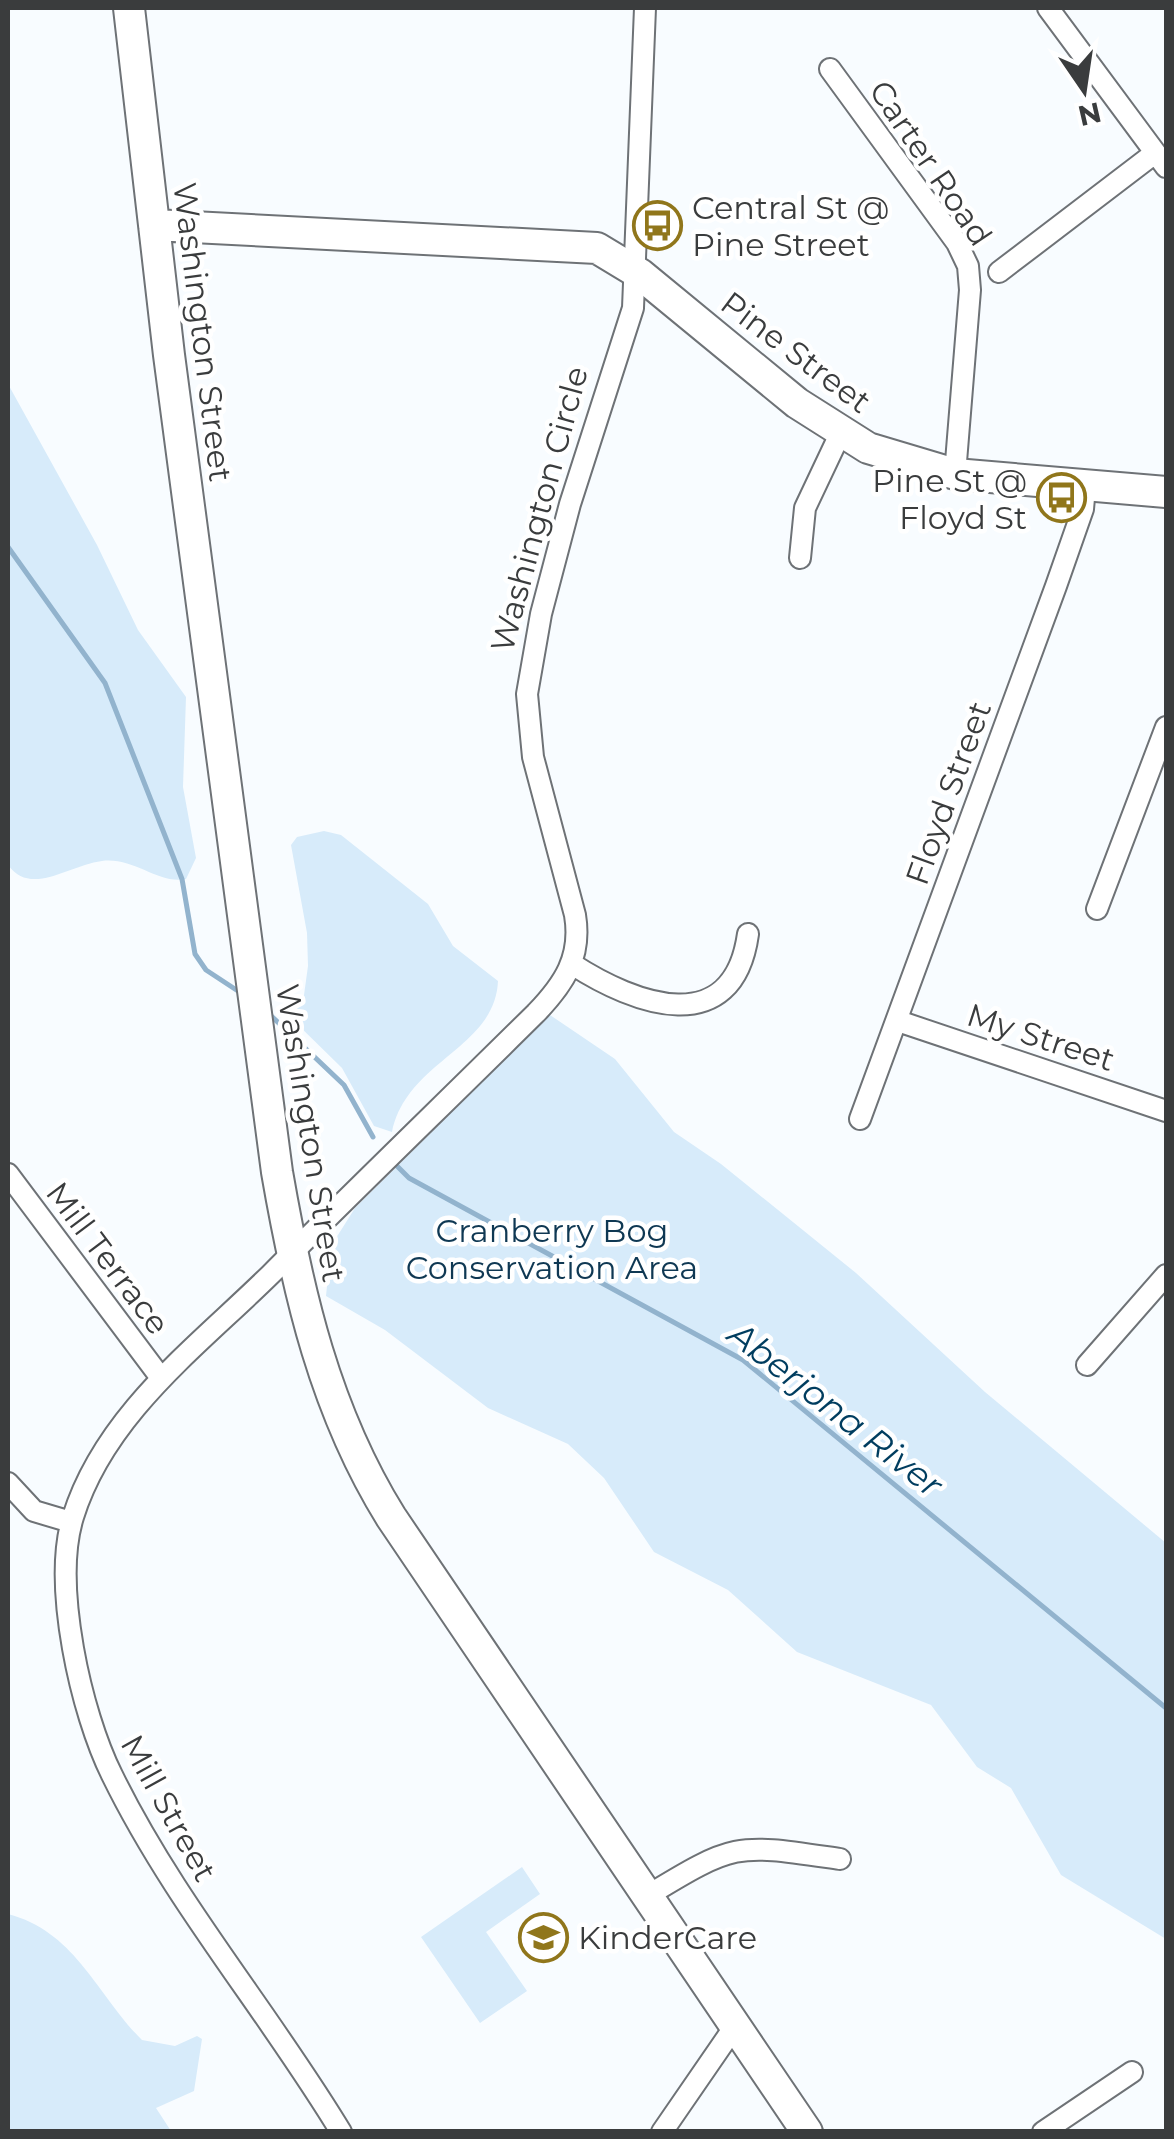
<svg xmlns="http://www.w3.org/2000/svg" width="1174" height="2139" font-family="Montserrat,sans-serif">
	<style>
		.green { fill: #d7ebfa }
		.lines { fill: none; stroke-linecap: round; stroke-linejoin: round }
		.stream { stroke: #92b3cd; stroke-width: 5 }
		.street-casing { stroke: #6e7276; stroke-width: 24 }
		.secondary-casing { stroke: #6e7276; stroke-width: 34 }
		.street { stroke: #fff; stroke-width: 20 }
		.secondary { stroke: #fff; stroke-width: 30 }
		.labels { text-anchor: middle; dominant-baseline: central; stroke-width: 9; stroke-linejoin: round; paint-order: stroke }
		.street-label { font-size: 32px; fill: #3a3c3d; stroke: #fff }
		.poi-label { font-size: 32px; fill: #3a3c3d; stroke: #fff; text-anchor: start }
		.park-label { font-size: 32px; fill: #0f3853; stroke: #fff }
		.water-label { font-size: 35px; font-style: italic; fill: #003d5f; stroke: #fff }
	</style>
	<rect width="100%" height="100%" fill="#f8fcff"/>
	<path class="green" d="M8,384l89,161 41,85 48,67 -3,90 13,71 -10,21c-27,6 -52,-22 -84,-18 -33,4 -71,36 -94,4z
		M324,831l17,4 87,69 25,42 45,35c-3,68 -91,79 -106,151l-18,-6 -32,-58 -50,-49 12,-24 4,-29 -1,-33 -16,-88 6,-8z
		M550,1015l65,44 59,73 47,32 135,109 129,119 181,151v396l-105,-64 -50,-87 -34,-21 -46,-62 -134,-53 -69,-62 -74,-38 -50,-74 -36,-34 -80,-36 -103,-78 -59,-34 5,-50 24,-38z
		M522,1867l18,27 -54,38 41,59 -47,32 -59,-86z
		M8,1914c68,18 88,80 134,126l33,6 22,-10 5,3 -8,52 -38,17 15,23h-163z"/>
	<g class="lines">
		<path class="stream" d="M8,547l97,136 77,196 13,75 11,16 35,23
			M266,1011l78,74 29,52
			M394,1163l15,15 334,182 423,348"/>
		<defs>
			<path id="street" d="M1048,8l118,159
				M830,69l127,174 11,23 2,24 -15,184
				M999,272l156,-119
				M800,558l5,-50 35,-74
				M1097,909l69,-182
				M572,964c63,41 161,77 176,-30
				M898,1021l268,90
				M860,1119l196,-533 27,-77 2,-22
				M8,1174l153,204
				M1087,1365l79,-90
				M8,1483l26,28 37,11
				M647,1896c90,-55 90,-52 193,-37
				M341,2132c-73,-121 -167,-230 -229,-357 -31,-62 -60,-190 -39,-258 32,-103 125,-171 198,-243 88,-88 177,-174 265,-261 28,-29 46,-56 39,-98l-42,-158 -6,-63 14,-80 29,-110 63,-196 12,-300
				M662,2132l73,-106
				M1043,2132l89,-60"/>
			<path id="secondary" d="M129,8l40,347 108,817c21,121 48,239 114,345l416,615
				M154,225l443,23 43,26 157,129 71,45 87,26 211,18"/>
		</defs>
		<use href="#street" class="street-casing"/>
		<use href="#secondary" class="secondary-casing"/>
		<use href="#street" class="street"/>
		<use href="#secondary" class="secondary"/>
	</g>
	<defs>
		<symbol id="bus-ring" viewBox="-11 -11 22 22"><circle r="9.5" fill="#fff" stroke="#90761b" stroke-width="1.5"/><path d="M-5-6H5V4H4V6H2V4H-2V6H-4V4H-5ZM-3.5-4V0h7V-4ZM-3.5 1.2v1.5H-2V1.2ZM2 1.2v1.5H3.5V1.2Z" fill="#90761b"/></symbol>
		<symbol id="school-ring" viewBox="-11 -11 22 22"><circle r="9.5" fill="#fff" stroke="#90761b" stroke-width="1.5"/><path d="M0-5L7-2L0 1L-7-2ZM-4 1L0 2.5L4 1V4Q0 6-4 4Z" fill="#90761b"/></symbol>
	</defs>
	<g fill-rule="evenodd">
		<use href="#bus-ring" x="630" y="198" width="55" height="55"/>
		<use href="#bus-ring" x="1034" y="470" width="55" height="55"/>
		<use href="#school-ring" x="516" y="1910" width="55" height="55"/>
	</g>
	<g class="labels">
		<g class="street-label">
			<text transform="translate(931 163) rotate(56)">Carter Road</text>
			<text transform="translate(203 332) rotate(83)">Washington Street</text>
			<text transform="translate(796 352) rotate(37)">Pine Street</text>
			<text transform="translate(539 509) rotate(-75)">Washington Circle</text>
			<text transform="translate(948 793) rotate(-70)">Floyd Street</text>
			<text transform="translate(1041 1037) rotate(18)">My Street</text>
			<text transform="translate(311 1133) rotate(81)">Washington Street</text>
			<text transform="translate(108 1258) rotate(53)">Mill Terrace</text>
			<text transform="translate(169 1808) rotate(61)">Mill Street</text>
		</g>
		<g class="poi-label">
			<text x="692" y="207">Central St @<tspan x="692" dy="37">Pine Street</tspan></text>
			<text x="1027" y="480" text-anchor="end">Pine St @<tspan x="1027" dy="37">Floyd St</tspan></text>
			<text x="578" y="1937">KinderCare</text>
		</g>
		<g class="park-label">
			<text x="552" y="1230">Cranberry Bog<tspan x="552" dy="37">Conservation Area</tspan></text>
		</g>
		<g class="water-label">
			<text transform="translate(836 1409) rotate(38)">Aberjona River</text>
		</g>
	</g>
	<rect width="1174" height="2139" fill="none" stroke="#3a3c3d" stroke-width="20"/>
	<g transform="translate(1084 90) rotate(167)" stroke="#ffffff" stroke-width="8" paint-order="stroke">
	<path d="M0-8L18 38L0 25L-18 38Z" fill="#3a3c3d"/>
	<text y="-15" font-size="28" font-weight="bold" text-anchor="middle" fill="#3a3c3d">N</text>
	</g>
</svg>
